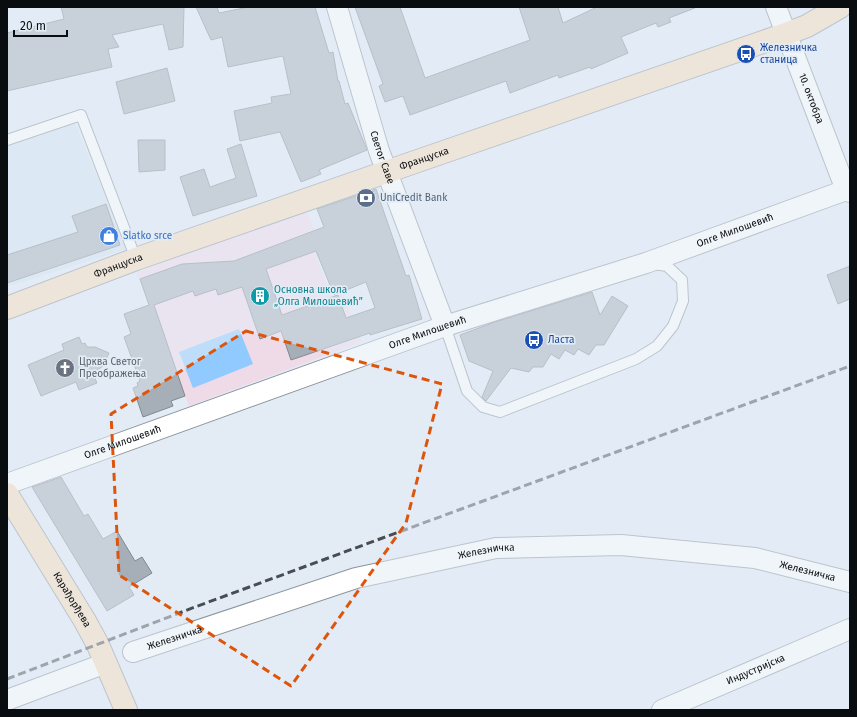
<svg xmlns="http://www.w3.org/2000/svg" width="857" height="717" font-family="'Fira Sans',sans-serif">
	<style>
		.built { fill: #d2e2ef }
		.education { fill: #efdae8 }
		.green { fill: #90cafe }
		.building { fill: #a6afb8; stroke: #808991; fill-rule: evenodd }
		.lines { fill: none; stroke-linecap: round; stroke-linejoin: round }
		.service-casing { stroke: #8b949c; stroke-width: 12 }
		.minor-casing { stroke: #8b949c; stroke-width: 22 }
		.secondary-casing { stroke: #8b949c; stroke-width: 24 }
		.service { stroke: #fff; stroke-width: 10 }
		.minor { stroke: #fff; stroke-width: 20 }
		.secondary { stroke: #fadbb8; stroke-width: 22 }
		.rail { stroke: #494d52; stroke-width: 3; stroke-dasharray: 8 4; stroke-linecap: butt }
		.marked { fill: none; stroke: #dd550c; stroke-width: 3; stroke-dasharray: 8 5; stroke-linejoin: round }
		.labels { text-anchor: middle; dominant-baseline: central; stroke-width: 3.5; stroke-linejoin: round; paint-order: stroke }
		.transit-label { font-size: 10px; fill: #164399; stroke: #e3ecf5; text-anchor: start }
		.street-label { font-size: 10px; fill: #0a0d10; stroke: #e3ecf5 }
		.service-label { font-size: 10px; fill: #4e5e75; stroke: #e3ecf5; text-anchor: start }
		.shop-label { font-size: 10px; fill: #366cbe; stroke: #e3ecf5; text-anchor: start }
		.culture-label { font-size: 10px; fill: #0d838f; stroke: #e3ecf5; text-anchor: start }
		.worship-label { font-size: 10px; fill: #5b616d; stroke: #e3ecf5; text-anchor: start }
	</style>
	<rect width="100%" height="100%" fill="#e3ecf5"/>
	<path class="built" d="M75,123l52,126 -120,38v-141z"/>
	<path class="education" d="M305,207l20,48 -8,3 14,38 12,-4 19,50 -173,64 -53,-133z"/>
	<path class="green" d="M239,329l14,35 -60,24 -14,-36z"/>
	<path class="building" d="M61,7h123l-1,40 -14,3 -6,-26 -51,11 7,12 -11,2 4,18 -105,24v-58l57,-14z
		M196,7h21l2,6 30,-6h66l14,46 4,-1 5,29h1l6,23 3,-1 19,47 -48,20 2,4 -20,8 -21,-50 -40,9 -6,-30 38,-8 -1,-6 20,-3 -8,-38 -55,11 -6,-30 -11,3z
		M355,7h45l25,71 105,-38 -11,-33h39l5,16 34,-16h98v1l-26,10 2,4 -13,5 -2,-4 -35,14 7,16 -37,16 -1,-2 -31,11 -1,-3 -48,18 -4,-12 -96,34 -7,-19 -18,6 -6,-16 4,-2z
		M167,68l8,33 -51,13 -8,-32z
		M138,140h27v30l-26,2z
		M241,144l16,52 -64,20 -13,-39 24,-8 6,18 26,-9 -9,-29z
		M376,189l30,87 3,-1 13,44 -52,16v-2l-79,27 -10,-29 -21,8 -18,-52 -24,8 -2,-6 -21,7 -2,-5 -39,14 31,91 -14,5 2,5 -30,11 -10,-29 5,-2 -1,-3 3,-2 -16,-44 7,-3 -7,-20 25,-9 -9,-26 42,-15 52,-3 90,-34 -7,-18zM316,251l18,44 32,-13 9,26 -29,10 -8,-23 -56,20 -16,-46z
		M106,204l14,41 -113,38v-28l71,-23 -6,-16z
		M850,266v33l-12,5 -11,-29z
		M592,292l8,23 12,-19 16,10 -24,39h-8l-7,10 -11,-6 -4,6 -9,-5 -6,9 -8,-5 -8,13h-10l-4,5 -18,-4 -25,33 -4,-4 11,-26 -24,-10 -9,-26 35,-13z
		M79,337l3,7 3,-1 2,4h8l14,6 -6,13 -7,5 1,3 -3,2 3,7 -18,7 -3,-8 -35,14 -13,-31 36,-15 -2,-6z
		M61,477l23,39 4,-2 15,25 14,-8 18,30 7,-4 10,16 -23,14 5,8 -27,16 -75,-124z"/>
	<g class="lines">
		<defs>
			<path id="service" d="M7,140l74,-25 55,144
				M445,326l22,65 16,16 17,5 136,-53 21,-13 16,-20 10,-25 -1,-21 -15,-14 -13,-2"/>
			<g id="minor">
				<path id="s1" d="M337,7l42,144 66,175"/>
				<path id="s2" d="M776,7l70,183"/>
				<path id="s3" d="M7,484l438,-158 201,-63 200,-73 4,2"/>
				<path id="s4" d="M133,652l223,-74 140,-30 125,-3 134,13 95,24"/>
				<path d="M7,700l99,-37"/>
				<path id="s5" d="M662,710l188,-81"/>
			</g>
			<g id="secondary">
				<path id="s6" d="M7,308l129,-49 273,-95 377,-130 21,-8 33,-19"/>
				<path id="s7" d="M7,494l78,127 13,24 28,65"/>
			</g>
		</defs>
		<use href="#service" class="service-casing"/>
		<use href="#minor" class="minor-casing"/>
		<use href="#secondary" class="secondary-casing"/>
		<use href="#service" class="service"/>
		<use href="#minor" class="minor"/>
		<use href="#secondary" class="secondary"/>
		<path class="rail" d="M7,679l188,-72 655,-241"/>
	</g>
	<path d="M0 0H857V717H0ZM246,331l196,53 -36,139 -115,163 -172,-111 -8,-161z" fill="#e3ecf5" fill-opacity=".55" fill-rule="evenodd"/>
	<path class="marked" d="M246,331l196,53 -36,139 -115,163 -172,-111 -8,-161z"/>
	<defs>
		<symbol id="bus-disc" viewBox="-11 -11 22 22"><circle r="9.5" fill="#1a4fb4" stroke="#e3ecf5"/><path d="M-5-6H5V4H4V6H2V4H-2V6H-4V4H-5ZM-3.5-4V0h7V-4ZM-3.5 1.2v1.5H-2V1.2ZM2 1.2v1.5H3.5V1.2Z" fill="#fff"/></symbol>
		<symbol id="bank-disc" viewBox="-11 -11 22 22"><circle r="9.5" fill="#5c6f8a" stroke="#e3ecf5"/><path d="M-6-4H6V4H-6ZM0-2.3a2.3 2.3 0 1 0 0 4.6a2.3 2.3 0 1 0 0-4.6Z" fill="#fff"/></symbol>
		<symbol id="shop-disc" viewBox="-11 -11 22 22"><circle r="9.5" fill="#3f7fe0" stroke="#e3ecf5"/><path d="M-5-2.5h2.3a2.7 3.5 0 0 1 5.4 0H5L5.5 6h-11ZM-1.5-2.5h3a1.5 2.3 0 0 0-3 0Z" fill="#fff"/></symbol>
		<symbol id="building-disc" viewBox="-11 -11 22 22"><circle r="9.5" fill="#0f9aa8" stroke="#e3ecf5"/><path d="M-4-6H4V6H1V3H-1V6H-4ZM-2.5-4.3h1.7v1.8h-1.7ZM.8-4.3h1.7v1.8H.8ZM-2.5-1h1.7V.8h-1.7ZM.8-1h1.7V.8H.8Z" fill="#fff"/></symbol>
		<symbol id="church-disc" viewBox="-11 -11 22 22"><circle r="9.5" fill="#6b7280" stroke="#e3ecf5"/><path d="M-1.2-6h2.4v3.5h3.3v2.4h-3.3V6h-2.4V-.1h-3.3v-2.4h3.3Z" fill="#fff"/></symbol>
	</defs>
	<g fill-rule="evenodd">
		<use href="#bus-disc" x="735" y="43" width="22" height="22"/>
		<use href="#bank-disc" x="355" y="187" width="22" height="22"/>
		<use href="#shop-disc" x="98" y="225" width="22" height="22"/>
		<use href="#building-disc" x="249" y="285" width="22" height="22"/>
		<use href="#bus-disc" x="523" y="329" width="22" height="22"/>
		<use href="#church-disc" x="54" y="357" width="22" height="22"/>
	</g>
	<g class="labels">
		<g class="transit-label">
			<text x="760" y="48">Железничка<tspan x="760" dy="12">станица</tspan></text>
			<text x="548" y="340">Ласта</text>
		</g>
		<g class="street-label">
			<text stroke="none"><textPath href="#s2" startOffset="98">10. октобра</textPath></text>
			<text stroke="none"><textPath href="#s1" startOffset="157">Светог Саве</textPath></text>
			<text stroke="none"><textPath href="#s6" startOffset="443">Француска</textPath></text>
			<text stroke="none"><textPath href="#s3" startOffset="771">Олге Милошевић</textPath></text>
			<text stroke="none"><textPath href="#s6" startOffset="119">Француска</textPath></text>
			<text stroke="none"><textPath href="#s3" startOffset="447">Олге Милошевић</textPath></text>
			<text stroke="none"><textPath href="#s3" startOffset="123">Олге Милошевић</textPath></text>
			<text stroke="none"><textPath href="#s4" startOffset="368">Железничка</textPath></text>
			<text stroke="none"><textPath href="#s4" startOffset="692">Железничка</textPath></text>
			<text stroke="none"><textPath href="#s7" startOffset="124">Карађорђева</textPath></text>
			<text stroke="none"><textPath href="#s4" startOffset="44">Железничка</textPath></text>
			<text stroke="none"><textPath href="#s5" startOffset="102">Индустријска</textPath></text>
		</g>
		<g class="service-label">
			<text x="380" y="198">UniCredit Bank</text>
		</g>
		<g class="shop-label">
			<text x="123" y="236">Slatko srce</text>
		</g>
		<g class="culture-label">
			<text x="274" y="290">Основна школа<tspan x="274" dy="12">„Олга Милошевић”</tspan></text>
		</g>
		<g class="worship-label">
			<text x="79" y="362">Црква Светог<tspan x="79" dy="12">Преображења</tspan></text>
		</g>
	</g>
	<rect width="857" height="717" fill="none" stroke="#0a0d10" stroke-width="16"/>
	<path d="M14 30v6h53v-6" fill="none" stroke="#0a0d10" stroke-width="2"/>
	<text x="20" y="30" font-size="12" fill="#0a0d10" stroke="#e3ecf5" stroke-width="3" paint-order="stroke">20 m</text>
</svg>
